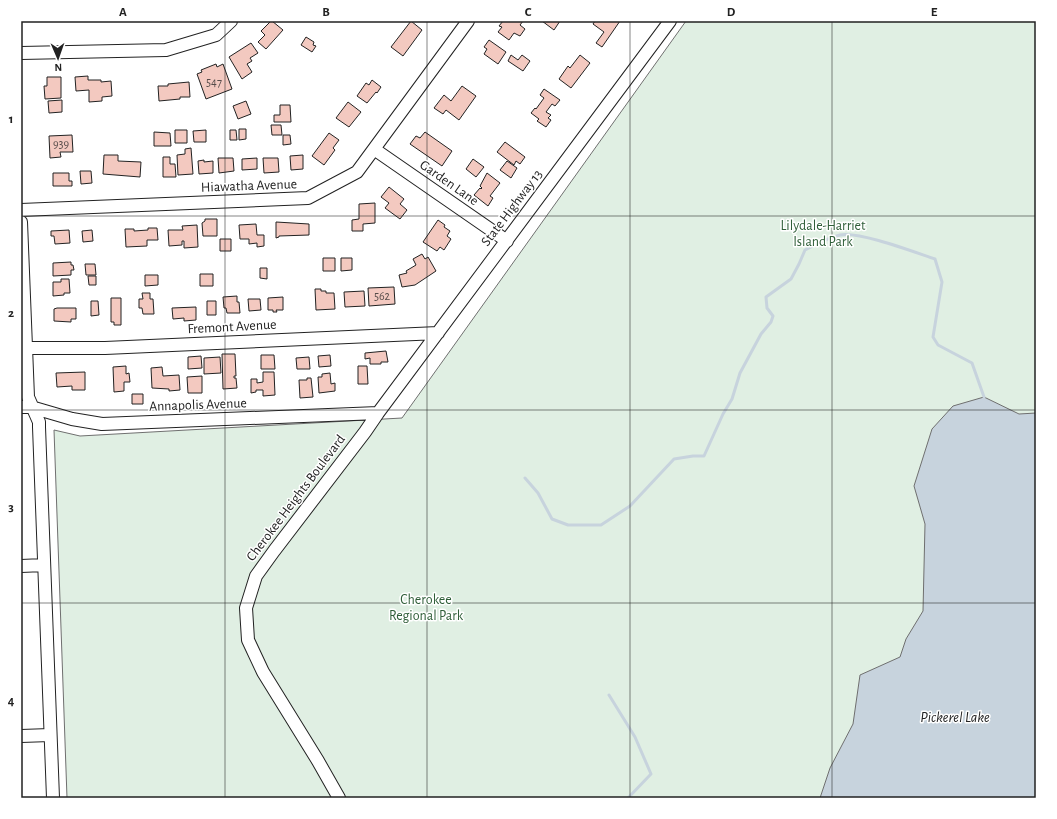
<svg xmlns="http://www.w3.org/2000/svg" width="1057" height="819" font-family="'Alegreya Sans',sans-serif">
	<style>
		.green { fill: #e0efe3; stroke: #6f6f6f }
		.water { fill: #c7d3dd; stroke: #6f6f6f }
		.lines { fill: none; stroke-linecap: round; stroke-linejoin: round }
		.stream { stroke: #c7d3dd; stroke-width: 3 }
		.building { fill: #f3c9c0; stroke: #222 }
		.minor-casing { stroke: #222; stroke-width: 14 }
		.minor { stroke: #fff; stroke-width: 12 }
		.grid { fill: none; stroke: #222; stroke-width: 1; stroke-opacity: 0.55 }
		.labels { text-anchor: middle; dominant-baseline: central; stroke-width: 3; stroke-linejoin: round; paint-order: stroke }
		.number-label { font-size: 12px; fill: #564c4a }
		.street-label { font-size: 14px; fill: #222; stroke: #fff }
		.park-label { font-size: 14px; fill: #2f5e38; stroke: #fff }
		.water-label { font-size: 15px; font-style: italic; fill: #222; stroke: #fff }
		.neatline { fill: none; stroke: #222; stroke-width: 1.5 }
		.grid-label { font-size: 13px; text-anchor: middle; font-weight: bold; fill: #222 }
	</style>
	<rect width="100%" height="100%" fill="#fff"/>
	<path class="green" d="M686,21h350v777h-969l-13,-368 26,6 322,-18z"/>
	<path class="water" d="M984,397l35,17 17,-1v385h-216l10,-30 23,-44 7,-49 40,-18 6,-18 17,-28 2,-87 -11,-38 18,-57 21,-23z"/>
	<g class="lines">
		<path class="stream" d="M525,478l13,15 14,26 16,6h33l29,-19 44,-47 19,-3h11l19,-42 9,-15 8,-26 21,-39 10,-12 2,-6 -6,-8 -1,-11 25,-18 8,-15 6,-14c11,-6 23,-12 35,-15 19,-4 74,17 95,24l7,23 -9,55 5,8 34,18 12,34
			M609,695l26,42 16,37 -23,24"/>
	</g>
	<path class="building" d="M271,21h1l11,9 -17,19 -8,-7 7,-7 -4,-4z
		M411,21l11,9 -19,26 -12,-9z
		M503,21h20l-3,4 5,4 -5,7 -6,-3 -5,7 -11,-8 4,-5 -3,-1z
		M542,21h18l-6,9z
		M595,21h25l-18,26 -6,-4 8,-11 -11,-8z
		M306,37l8,5 -1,3 3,1 -4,6 -11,-7z
		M489,40l17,12 -8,12 -14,-10 3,-5 -3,-2z
		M251,43l7,10 -8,5 2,3 -5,3 5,8 -10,7 -13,-22z
		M511,55l7,5 4,-5 8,6 -7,10 -15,-10z
		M580,55l10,8 -19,25 -12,-9 9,-13 2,2z
		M216,64l1,3 6,-3 9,25 -26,10 -9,-25 5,-2 -1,-2z
		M88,76v4h13v2l10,-1 1,15 -10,1v4l-13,1v-12l-13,1 -1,-14z
		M47,77h14v21l-16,1 -1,-13h3z
		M372,80l9,7 -4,6 -1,-1 -9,11 -10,-7 9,-13 3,2z
		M189,82l1,15h-10v2l-21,2 -1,-15h10v-2z
		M462,86l14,10 -17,24 -13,-10 -3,4 -9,-6 10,-13 7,6z
		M544,89l16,11 -5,6 -3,-2 -6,8 5,3 -3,3 3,2 -5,7 -9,-6 2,-2 -8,-6 4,-5 1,1 8,-11 -4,-3z
		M62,100v12l-13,1 -1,-12z
		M246,101l5,13 -13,5 -5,-13z
		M348,102l13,10 -12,15 -13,-9z
		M280,105h10l1,17h-17v-7h6z
		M271,125h10l1,10h-10z
		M239,129h7v10l-7,1z
		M175,130h12v13h-12z
		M206,130v12h-12l-1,-11z
		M230,130h6l1,10h-7z
		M154,132l16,1 1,13h-17z
		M425,132l27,19 -10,15 -32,-22 6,-8 4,2z
		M329,133l10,7 -6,8 2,2 -11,15 -12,-9z
		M72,135l1,17h-13l1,5 -11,1 -1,-22z
		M283,135h7l1,9 -8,1z
		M505,142l20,15 -5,7 -4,-3 -2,4 -17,-13z
		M191,148l2,26 -15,1 -1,-20 8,-1v-5z
		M104,155h14v6l23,1 -1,15 -37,-3z
		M303,155v14l-12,1 -1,-14z
		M163,157h7v7h5l1,13h-13z
		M218,158h15l1,13 -15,2z
		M257,158v11l-15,1v-11z
		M263,158h15l1,14 -15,1z
		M473,159l11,8 -8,10 -10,-8z
		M204,160v2l9,-1v12l-14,1 -1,-13z
		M507,161l10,7 -6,10 -11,-8z
		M80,171h11l1,12 -11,1z
		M53,173h16v8h3v5h-19z
		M487,173l13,10 -10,13 3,2 -5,8 -14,-11 6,-7 1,1 1,-1 -2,-2z
		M389,187l15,12 -4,5 7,6 -7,9 -15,-11 4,-5 -8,-6z
		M375,203v20l-12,1v7h-11v-11l7,-1v-15z
		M205,219h12v17h-14l-1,-13 3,-2z
		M438,220l7,5 -1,2 6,4 -3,5 4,3 -7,11 -4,-3 -3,4 -14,-9z
		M276,222l33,2v11l-30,1v1l-3,1z
		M256,224l1,11h7v11l-7,1v-4l-8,1v-5h-9l-1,-14z
		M197,225l1,22 -14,1v-7h-2v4l-13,1 -1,-16h15l-1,-4z
		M148,228h9l1,12h-11v6l-21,1 -1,-18h9v2l14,-1z
		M69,230l1,13 -15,1 -1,-8h-3v-5z
		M92,230l1,11 -10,1 -1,-11z
		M220,239h11v12h-11z
		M422,254l3,5 3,-2 8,14 -21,14 -13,2 -3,-12 8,-2 -1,-2 10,-6 -3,-6z
		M323,258h12v13h-12z
		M341,258h11v12l-11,1z
		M71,262v3h2l1,5h-3v5l-18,1v-13z
		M85,264h10l1,11h-10z
		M260,268h7v11l-7,-1z
		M200,274h13v12h-13z
		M145,275h13v10l-13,1z
		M88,276h8v9h-7z
		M61,279h8l1,14h-6v2l-11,1v-14h8z
		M394,287l1,17 -26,2 -1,-18z
		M315,289h6v2h5v2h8l1,16 -19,1z
		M364,291l1,15 -20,1 -1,-15z
		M142,293h8v6h3l1,15h-11l-1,-6h-3v-9h4z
		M237,296v6h2l1,11h-13l-1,-5h-2l-1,-11z
		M283,297v13h-7l1,2h-4v-2h-5v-12z
		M111,298h10v27h-7v-3h-3z
		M248,299h12l1,11 -12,1z
		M91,301h7l1,14 -8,1z
		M207,301h9v14h-9z
		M196,307v13l-12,1v-3l-11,1 -1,-11z
		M57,308h19v11h-5v3l-17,-1v-12z
		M386,351l2,11h-7v2h-11v-6l-5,1v-6z
		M222,354h13l1,22h-2v2h2l1,10 -14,1z
		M261,355h13l1,14h-14z
		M330,355l1,11 -12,1 -1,-11z
		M201,356l1,12 -14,1v-12z
		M220,357l1,16 -17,1v-16z
		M309,357l1,12h-13l-1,-11z
		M126,366v8l3,-1 1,9h-6v9l-10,1 -1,-25z
		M358,366h9l1,18h-10z
		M162,367l1,9 16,-1 1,15 -11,1v-2l-17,-1 -1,-20z
		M85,372v18h-13v-4l-15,1 -1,-14z
		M263,372h11l1,23 -12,1v-6h-7v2l-5,1v-14h6v4l6,-1z
		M330,373l1,11 4,-1v8l-16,2 -1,-16h4v-3z
		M202,376v17h-14l-1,-16z
		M307,378h4l2,19 -13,1 -1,-18h8z
		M132,394h11v10h-11z"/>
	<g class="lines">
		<defs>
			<path id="minor" d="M21,53l145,-3 50,-15 15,-14
				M374,149l133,92
				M21,210l287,-12 49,-26 111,-151
				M21,222l7,175 11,25v5l14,371
				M26,348h79l333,-15
				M21,407h10l41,12 30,5 276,-11
				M21,566l23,-1
				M21,736l29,-1
				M339,798l-21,-37 -55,-89 -15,-32 -2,-32 10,-32 18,-25 91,-119 13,-19 292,-392"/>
		</defs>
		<use href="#minor" class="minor-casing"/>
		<use href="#minor" class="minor"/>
	</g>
	<path class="grid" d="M225,21v777M427,21v777M630,21v777M832,21v777M21,216h1015M21,410h1015M21,603h1015"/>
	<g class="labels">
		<g class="number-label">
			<text x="214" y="82">547</text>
			<text x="61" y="144">939</text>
			<text x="382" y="296">562</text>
		</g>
		<g class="street-label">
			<text transform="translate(449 183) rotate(35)">Garden Lane</text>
			<text transform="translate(249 186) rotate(-2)">Hiawatha Avenue</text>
			<text transform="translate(512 208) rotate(-53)">State Highway 13</text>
			<text transform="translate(232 327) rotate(-3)">Fremont Avenue</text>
			<text transform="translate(198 405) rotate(-2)">Annapolis Avenue</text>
			<text transform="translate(296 498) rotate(-53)">Cherokee Heights Boulevard</text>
		</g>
		<g class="park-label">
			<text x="823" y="226">Lilydale-Harriet<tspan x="823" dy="16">Island Park</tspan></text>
			<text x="426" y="600">Cherokee<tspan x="426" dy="16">Regional Park</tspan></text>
		</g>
		<g class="water-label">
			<text x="955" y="717">Pickerel Lake</text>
		</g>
	</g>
	<rect width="1057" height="819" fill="none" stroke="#ffffff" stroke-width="44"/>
	<g transform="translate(58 58) rotate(178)" stroke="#ffffff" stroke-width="3" paint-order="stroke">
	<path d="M0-3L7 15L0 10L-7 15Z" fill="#222222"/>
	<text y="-6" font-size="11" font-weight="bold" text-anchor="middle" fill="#222222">N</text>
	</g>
	<rect x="22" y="22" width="1013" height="775" class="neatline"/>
	<g class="grid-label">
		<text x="123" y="16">A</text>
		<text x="326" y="16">B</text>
		<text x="528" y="16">C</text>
		<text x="731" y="16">D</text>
		<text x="934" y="16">E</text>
		<text x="11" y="123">1</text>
		<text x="11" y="317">2</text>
		<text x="11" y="511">3</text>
		<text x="11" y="705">4</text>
	</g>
</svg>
